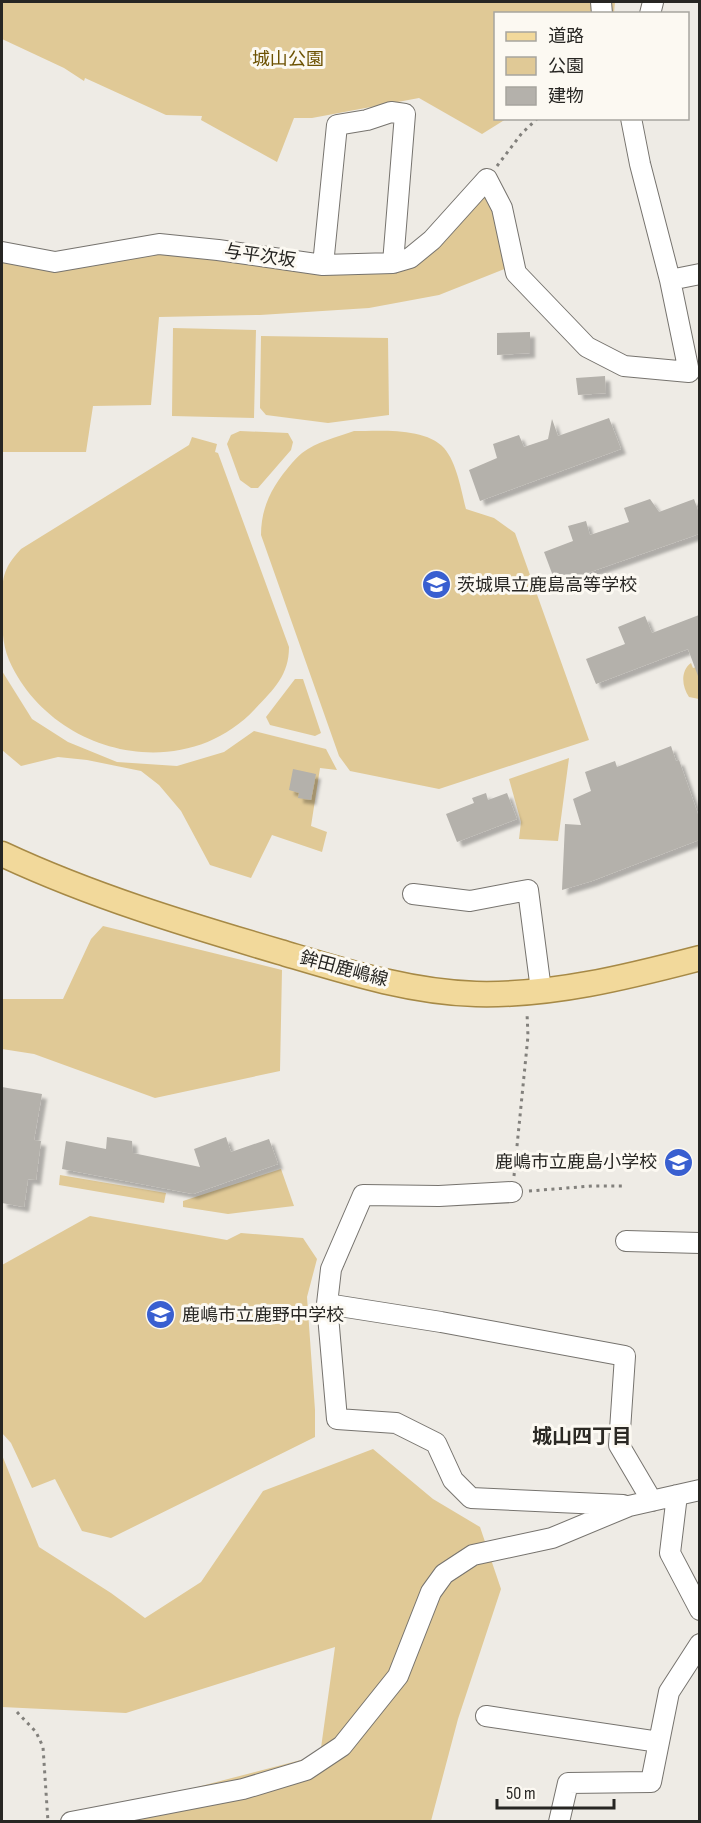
<svg xmlns="http://www.w3.org/2000/svg" width="701" height="1823" font-family="'Sofia Sans Condensed','Noto Sans JP',sans-serif">
	<style>
		.green { fill: #e0c996 }
		.building { fill: #b4b1ab; filter: url(#shadow) }
		.lines { fill: none; stroke-linecap: round; stroke-linejoin: round }
		.minor-casing { stroke: #76736e; stroke-width: 22 }
		.major-casing { stroke: #a68946; stroke-width: 27 }
		.path { stroke: #82807c; stroke-width: 3; stroke-dasharray: 3 4.5; stroke-linecap: butt }
		.minor { stroke: #fff; stroke-width: 20 }
		.major { stroke: #f2d99b; stroke-width: 24 }
		.labels { text-anchor: middle; dominant-baseline: central; stroke-width: 6; stroke-linejoin: round; paint-order: stroke }
		.park-label { font-size: 18px; fill: #6c5102; stroke: #fcf9f2 }
		.street-label { font-size: 18px; fill: #272623; stroke: #fcf9f2 }
		.poi-label { font-size: 18px; fill: #272623; stroke: #fcf9f2; text-anchor: start }
		.neighbourhood-label { font-size: 20px; font-weight: bold; fill: #2b2924; stroke: #fcf9f2 }
	</style>
	<defs>
		<filter id="shadow"><feDropShadow dx="5" dy="5" stdDeviation="1.5" flood-color="#0004"/></filter>
	</defs>
	<rect width="100%" height="100%" fill="#eeebe5"/>
	<path class="green" d="M2,2h613l-1,11 -118,1v104l10,1 -24,15 -63,-36 -107,20h-18l-17,44 -76,-42 1,-4 -36,-1 -81,-37 -1,3 -20,-13 -62,-29z
		M482,192l8,4 17,72 -68,27 -70,13 -109,7 -101,2 -8,88 -58,1 -7,46h-84v-195l154,-4 236,15z
		M173,328l83,2 -2,88 -82,-2z
		M261,336l127,2 1,77 -61,8 -62,-8 -6,-7z
		M240,431l48,2 5,9 -2,8 -33,38h-7l-11,-8 -13,-36 4,-9z
		M354,431c26,0 71,-4 90,17 13,15 17,42 22,61l28,9 21,15 74,207 -150,49 -89,-18 -11,-15 -78,-221c0,-29 12,-50 31,-72 3,-3 6,-7 10,-10 14,-11 35,-16 52,-22z
		M192,437l25,7 -2,8 3,1 71,194c0,28 -15,42 -34,62 -72,77 -204,46 -246,-49 -7,-16 -7,-36 -7,-54 0,-26 0,-37 19,-57l168,-104z
		M691,663l2,5 6,-2v33l-10,-2c-7,-10 -9,-26 2,-34z
		M2,671l30,48 36,23 49,20 60,4 47,-14 30,-21 72,18 11,21 -17,-2 -9,58 16,6 -5,20 -50,-17 -21,43 -41,-13 -29,-54 -22,-26 -18,-14 -54,-11 -29,-3 -37,9 -19,-16z
		M295,679h8l18,54 -6,3 -45,-11 -4,-8z
		M569,758l-11,83 -39,-2 2,-17 -12,-43z
		M103,926l179,44 -2,101 -125,27 -121,-44 -32,-5v-50h61l28,-60z
		M281,1169l13,37 -66,8 -45,-7v-6z
		M60,1175l106,18 -2,10 -105,-18z
		M90,1216l137,24 14,-7 62,5 14,21 -10,38 8,113v27l-204,101 -29,-7 -27,-52 -23,9 -21,-45 -9,-10v-168z
		M373,1449l60,50 47,28 21,62 -43,130 -27,102h-344l3,-6 230,-60 15,-108 -209,66 -124,-6v-252l37,92 72,46 34,25 56,-36 62,-91z"/>
	<path class="building" d="M530,332v21l-33,2v-22z
		M605,376l1,17 -28,2 -2,-17z
		M609,418l12,31 -141,52 -11,-31 28,-12 -4,-14 26,-9 5,12 24,-8 4,-20 6,17z
		M650,499l9,13 35,-13 5,14v21l-143,50 -12,-32 29,-11 -5,-15 18,-5 4,14 39,-13 -5,-14z
		M699,615v61h-1l-10,-27 -92,35 -10,-25 39,-15 -7,-17 27,-11 7,17z
		M671,746l5,15 3,-1 20,57v23l-107,41 -30,9 3,-66 16,1 -8,-26 18,-8 -6,-19 30,-11 2,6z
		M293,769l23,5 -5,26 -13,-2 1,-5 -10,-3z
		M486,793l2,7 19,-7 10,26 -60,23 -11,-28 28,-11 -2,-5z
		M2,1087l40,7 -8,46 7,1 -5,39 -8,-1 -4,28 -22,-4z
		M107,1137l25,4 1,12 67,14 -6,-18 32,-12 5,15 38,-13 9,25 -85,30 -131,-25 4,-28 40,8z"/>
	<g class="lines">
		<defs>
			<path id="minor" d="M601,2l1,12
				M650,14l3,-12
				M2,252l53,10 104,-18 59,6 105,15 70,-2 17,-5 22,-18 55,-61 15,29 14,65 71,74 37,19 65,6 -19,-92 -30,-116 -9,-46
				M323,265l14,-140 30,-5 24,-8 14,2 -12,149
				M670,280l30,-6
				M413,894l57,7 58,-11 13,100
				M512,1192l-73,4 -76,-1 -32,74 -4,35 10,115 59,4 40,20 17,37 18,18 152,7
				M626,1241l74,2
				M327,1304l114,18 184,34 -6,89 33,56
				M677,1495l-7,58 30,57
				M486,1716l173,26
				M71,1822l172,-33 63,-19 36,-24 56,-70 33,-84 13,-18 29,-19 79,-17 77,-32 71,-16
				M559,1822l9,-39 83,-1 18,-90 31,-48"/>
			<path id="major" d="M2,854c90,42 183,70 278,98 64,19 129,40 196,42 75,2 151,-17 224,-36"/>
		</defs>
		<use href="#minor" class="minor-casing"/>
		<use href="#major" class="major-casing"/>
		<path class="path" d="M497,166l25,-33 16,-15
			M514,1176l14,-140 -1,-23
			M529,1191l63,-5h33
			M17,1712l19,20 7,15 5,75"/>
		<use href="#minor" class="minor"/>
		<use href="#major" class="major"/>
	</g>
	<defs>
		<symbol id="school-disc" viewBox="-11 -11 22 22"><circle r="9.5" fill="#395fd0" stroke="#fcf9f2"/><path d="M0-5L7-2L0 1L-7-2ZM-4 1L0 2.5L4 1V4Q0 6-4 4Z" fill="#fff"/></symbol>
	</defs>
	<g fill-rule="evenodd">
		<use href="#school-disc" x="420" y="568" width="33" height="33"/>
		<use href="#school-disc" x="662" y="1146" width="33" height="33"/>
		<use href="#school-disc" x="144" y="1298" width="33" height="33"/>
	</g>
	<g class="labels">
		<g class="park-label">
			<text x="288" y="59">城山公園</text>
		</g>
		<g class="street-label">
			<text transform="translate(260 256) rotate(8)">与平次坂</text>
			<text transform="translate(344 969) rotate(15)">鉾田鹿嶋線</text>
		</g>
		<g class="poi-label">
			<text x="457" y="585">茨城県立鹿島高等学校</text>
			<text x="657" y="1162" text-anchor="end">鹿嶋市立鹿島小学校</text>
			<text x="182" y="1315">鹿嶋市立鹿野中学校</text>
		</g>
		<g class="neighbourhood-label">
			<text x="582" y="1437">城山四丁目</text>
		</g>
	</g>
	<rect width="701" height="1823" fill="none" stroke="#272623" stroke-width="6"/>
	<rect x="494" y="12" width="195" height="108" fill="#fcf9f2" stroke="#a7a59f" stroke-width="1.5"/>
	<rect x="506" y="32" width="30" height="9" fill="#f2d99b" stroke="#a7a59f" stroke-width="1.5"/>
	<text x="548" y="42" font-size="18" fill="#272623">道路</text>
	<rect x="506" y="57" width="30" height="18" fill="#e0c996" stroke="#a7a59f" stroke-width="1.5"/>
	<text x="548" y="72" font-size="18" fill="#272623">公園</text>
	<rect x="506" y="87" width="30" height="18" fill="#b4b1ab" stroke="#a7a59f" stroke-width="1.5"/>
	<text x="548" y="102" font-size="18" fill="#272623">建物</text>
	<path d="M497 1799v9h117v-9" fill="none" stroke="#272623" stroke-width="3"/>
	<text x="506" y="1799" font-size="18" fill="#272623" stroke="#fcf9f2" stroke-width="4.5" paint-order="stroke">50 m</text>
</svg>
